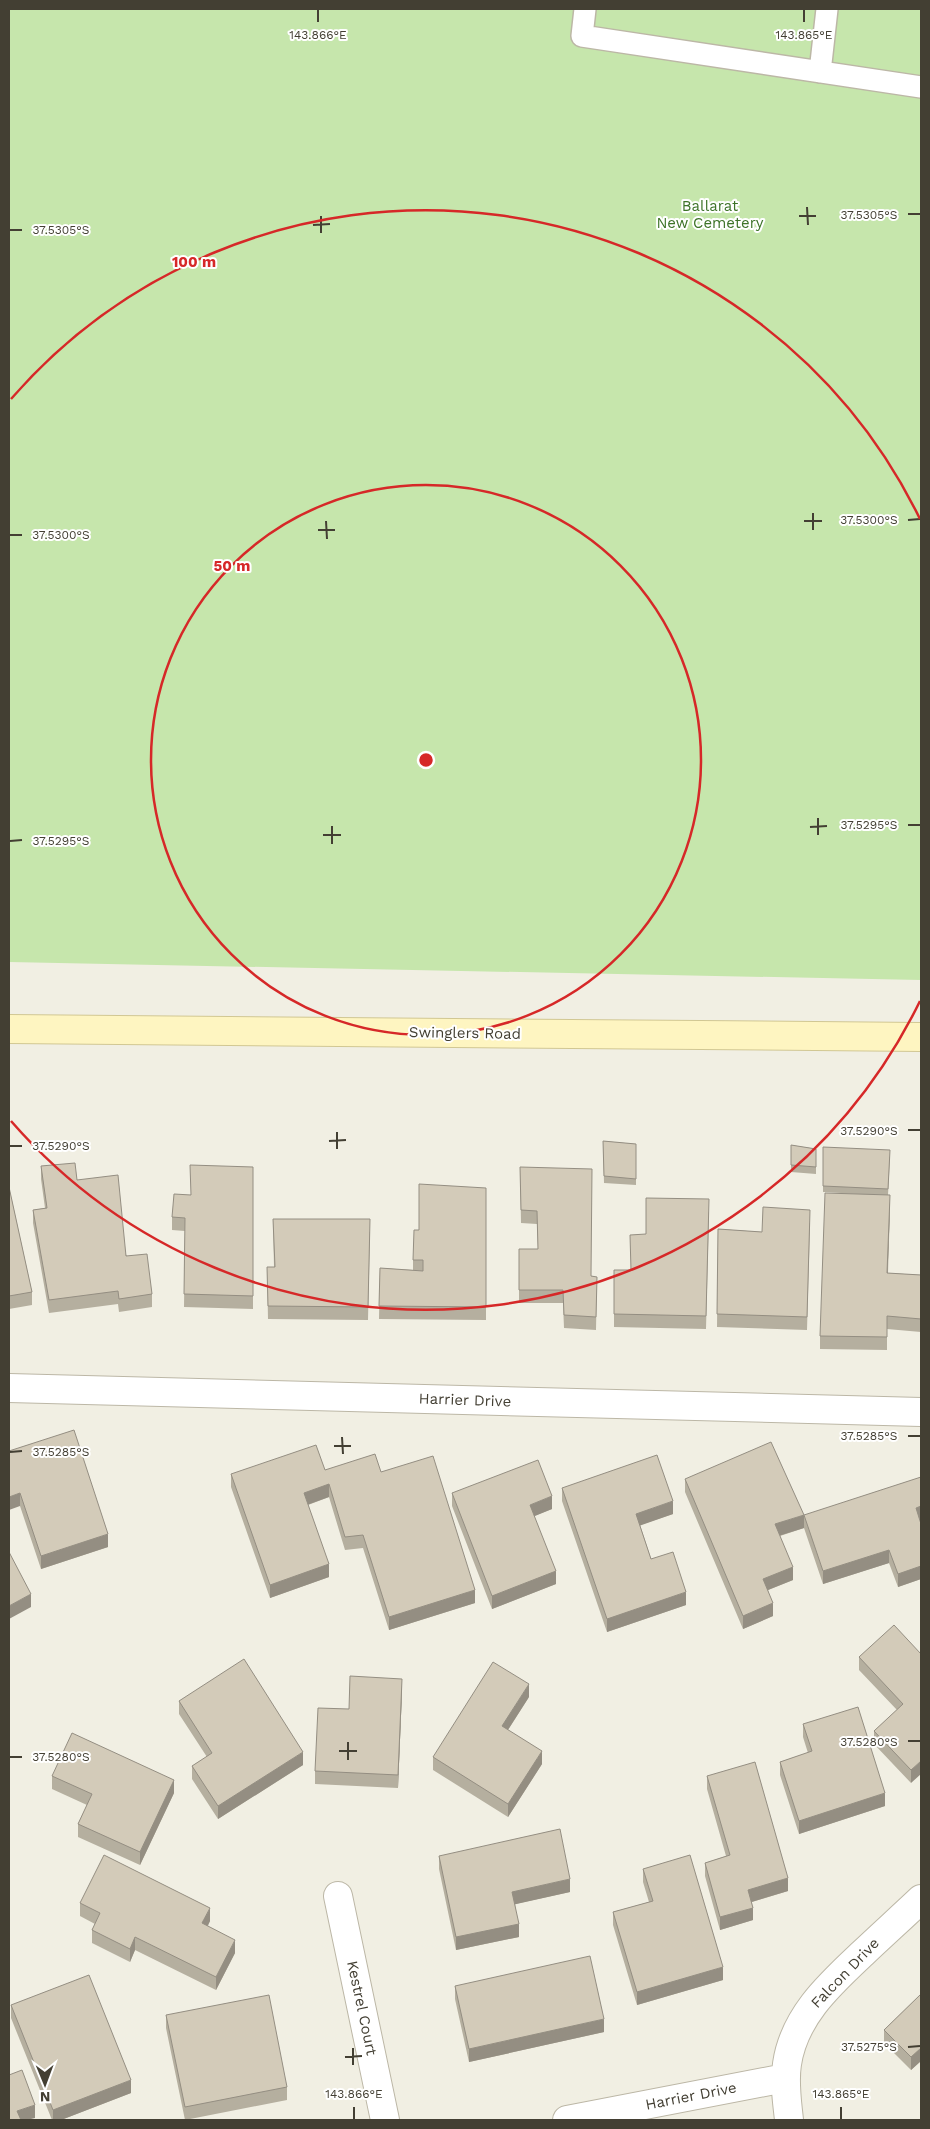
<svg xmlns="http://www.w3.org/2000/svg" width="930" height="2129" font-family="'Work Sans',sans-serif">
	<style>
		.green { fill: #c6e6ac }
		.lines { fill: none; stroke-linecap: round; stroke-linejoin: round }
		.lane-casing { stroke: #bcb7a6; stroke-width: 24 }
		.street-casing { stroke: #bcb7a6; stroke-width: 30 }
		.secondary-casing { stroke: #d1c793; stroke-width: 30 }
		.lane { stroke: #fff; stroke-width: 21 }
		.street { stroke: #fff; stroke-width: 28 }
		.secondary { stroke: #fef5c1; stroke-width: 28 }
		.wall { fill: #b5af9f }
		.shaded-wall { fill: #948e82 }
		.building { fill: #d3cbb9; stroke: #948e82 }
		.ticks { fill: none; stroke: #433f33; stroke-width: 2 }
		.ring { fill: none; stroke: #d62828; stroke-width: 2.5 }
		.labels { text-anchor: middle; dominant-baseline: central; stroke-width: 4; stroke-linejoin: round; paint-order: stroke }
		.park-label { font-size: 15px; fill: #3d7328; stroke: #fff }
		.street-label { font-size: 15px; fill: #433f33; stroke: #fff }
		.ticks-label { font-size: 12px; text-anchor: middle; fill: #433f33; stroke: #fff; stroke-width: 4; stroke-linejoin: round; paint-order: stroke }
		.centre { fill: #d62828; stroke: #fff; stroke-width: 2.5 }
		.ring-label { font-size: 15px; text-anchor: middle; font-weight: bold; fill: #d62828; stroke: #fff; stroke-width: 4; stroke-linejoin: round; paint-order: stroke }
	</style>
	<rect width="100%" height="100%" fill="#f1efe3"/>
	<path class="green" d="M9,9h912v971l-912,-18z"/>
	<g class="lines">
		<defs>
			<path id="lane" d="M585,9l-3,27 339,51
				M820,72l7,-63"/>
			<path id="street" d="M9,1388l912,24
				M338,1896l47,224
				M567,2120l218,-42
				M789,2120c-2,-19 -5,-37 -2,-56 7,-48 43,-80 76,-111 19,-18 39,-36 58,-54"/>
			<path id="secondary" d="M9,1029l912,8"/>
		</defs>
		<use href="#lane" class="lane-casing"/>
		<use href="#street" class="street-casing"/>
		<use href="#secondary" class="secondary-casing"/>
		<use href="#lane" class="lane"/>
		<use href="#street" class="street"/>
		<use href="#secondary" class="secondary"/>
	</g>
	<path class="wall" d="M603,1141l33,3v41l-32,-2z
		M791,1145l25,4v25l-25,-2z
		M823,1147l67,10 -2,38 2,13 -2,65 33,2v57l-34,-3v21l-67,-1v-13l21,-143 -18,-1z
		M41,1166l36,14 75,114v13l-33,5 -1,-8 -69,9 -16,-90v-13l12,-2 -4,-29z
		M253,1167v142l-69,-2 1,-76 -13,-1v-13l18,-22z
		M520,1167l71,109 6,1 -1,53 -32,-2 -1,-25h-44v-54h19l-1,-25 -16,-1z
		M9,1187l23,105v13l-23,4z
		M486,1188v132l-107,-1 1,-51 33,2v-10l6,-30z
		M709,1212l-3,117 -92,-2v-57h16l16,-36z
		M273,1219l97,13 -2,88 -100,-1 -1,-52h7z
		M810,1223l-3,107 -90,-3 1,-98 44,3z
		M9,1451l99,96 -67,22 -21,-63z
		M325,1470l56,2 94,131 -86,27 -26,-82 -18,2 -16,-53 -21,8 21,72 -59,21 -39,-111v-13z
		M685,1479l119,49 -24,8 13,44 -25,10 5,26 -30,13 -58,-137z
		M562,1488l111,26 -33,11 11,34 35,46 -79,27 -45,-131z
		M452,1493l100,16 -18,7 22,68 -64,25 -40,-103z
		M804,1515l116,4 1,5v55l-23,8 -9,-24 -66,21 -19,-56z
		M921,1654l-10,129 -37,-39v-13l23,-21 -38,-40v-13z
		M402,1692l-4,96 -83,-4v-13l34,-62z
		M529,1697l-21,33 34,34 -34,53 -75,-47v-13z
		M179,1701l124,64 -85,54 -26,-40v-13l15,-9 -28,-43z
		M803,1724l82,82 -86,28 -19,-59v-13l28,-9 -5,-16z
		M52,1776l122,17 -34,72 -62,-28v-13l9,-19 -35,-16z
		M707,1776l81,115 -36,11 1,18 -33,10 -15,-54v-13l21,-7 -19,-67z
		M439,1856l131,36 -55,12 4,33 -63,13 -17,-81z
		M643,1869l80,111 -86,25 -24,-80v-13l36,-10 -6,-20z
		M80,1903l130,18 -2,5 27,27 -19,37 -81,-40 -5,12 -38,-19v-13l3,-6 -15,-8z
		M455,1986l149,46 -135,30 -14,-63z
		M921,1994v67l-10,9 -27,-27v-13z
		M11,2005l120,88 -70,27h-9l-41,-102z
		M166,2015l121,72v13l-102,20 -19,-92z"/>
	<path class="shaded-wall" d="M890,1195v13l-3,78v-13z
		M329,1484v13l-25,9v-13z
		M20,1493v13l-11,4v-13z
		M552,1496v13l-22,9v-13z
		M673,1501v13l-37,13v-13z
		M921,1506v13l-5,2v-13z
		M804,1515v13l-29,9v-13z
		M108,1534v13l-67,22v-13z
		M889,1550v13l-66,21v-13z
		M329,1564v13l-59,21v-13z
		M921,1566v13l-23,8v-13z
		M793,1567v13l-30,12v-13z
		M556,1571v13l-64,25v-13z
		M475,1590v13l-86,27v-13z
		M686,1592v13l-79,27v-13z
		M31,1594v13l-22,12v-13z
		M773,1603v13l-30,13v-13z
		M402,1679v13l-4,96v-13z
		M529,1684v13l-27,42v-13z
		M542,1751v13l-34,53v-13z
		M303,1752v13l-85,54v-13z
		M921,1761v13l-10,9v-13z
		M174,1780v13l-34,72v-13z
		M885,1793v13l-86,28v-13z
		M788,1878v13l-40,12v-13z
		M570,1879v13l-58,13v-13z
		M210,1908v13l-8,15v-13z
		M753,1908v12l-33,10v-13z
		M519,1924v13l-63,13v-13z
		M135,1937v13l-5,12v-13z
		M235,1940v13l-19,37v-13z
		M723,1967v13l-86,25v-13z
		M604,2019v13l-135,30v-13z
		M921,2048v13l-10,9v-13z
		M131,2080v13l-70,27h-8v-10z
		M35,2105v13l-8,2h-10v-9z"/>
	<path class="building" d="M603,1141l33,3v35l-32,-3z
		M791,1145l25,4v18l-25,-2z
		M823,1147l67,3 -2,39 -65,-3z
		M75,1163l2,17 41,-5 8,81 21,-2 5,40 -33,5 -1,-8 -69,9 -16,-90 14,-2 -6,-42z
		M190,1165l63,2v129l-69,-2 1,-76 -13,-1 2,-23 17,1z
		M520,1167l72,2 -1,107 6,1 -1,40 -32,-2 -1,-25h-44v-41h19l-1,-38 -16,-1z
		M419,1184l67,4v119l-107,-1 1,-38 43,3v-11h-10l1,-30h5z
		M9,1187l23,105 -23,4z
		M825,1193l65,2 -3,78 34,2v44l-34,-3v21l-67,-1z
		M646,1198l63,1 -3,117 -92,-2v-44h17l-1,-35 16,-1z
		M763,1207l47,3 -3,107 -90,-3 1,-85 44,3z
		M273,1219h97l-2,88 -100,-1 -1,-39h8z
		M74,1430l34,104 -67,22 -21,-63 -11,4v-46z
		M771,1442l33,73 -29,9 18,43 -30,12 10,24 -30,13 -58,-137z
		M316,1445l9,25 50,-16 6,18 52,-16 42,134 -86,27 -26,-82 -18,2 -16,-53 -25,9 25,71 -59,21 -39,-111z
		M657,1455l16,46 -37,13 15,45 22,-7 13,40 -79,27 -45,-131z
		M538,1460l14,36 -22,9 26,66 -64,25 -40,-103z
		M921,1477v29l-5,2 5,16v42l-23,8 -9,-24 -66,21 -19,-56z
		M9,1552l22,42 -22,12z
		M894,1625l27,29v107l-10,9 -37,-39 29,-27 -44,-47z
		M244,1659l59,93 -85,54 -26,-40 20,-13 -33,-52z
		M493,1662l36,22 -27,42 40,25 -34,53 -75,-47z
		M350,1676l52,3 -4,96 -83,-4 3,-63 31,1z
		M858,1707l27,86 -86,28 -19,-59 32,-11 -9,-27z
		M72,1733l102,47 -34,72 -62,-28 14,-30 -40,-18z
		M755,1762l33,116 -40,12 5,18 -33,9 -15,-54 25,-8 -23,-79z
		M560,1829l10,50 -58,13 7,32 -63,13 -17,-81z
		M104,1855l106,53 -8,15 33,17 -19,37 -81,-40 -5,12 -38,-19 8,-17 -20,-10z
		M690,1855l33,112 -86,25 -24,-80 40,-11 -10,-32z
		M590,1956l14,63 -135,30 -14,-63z
		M89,1975l42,105 -78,30 -42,-105z
		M921,1994v54l-10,9 -27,-27z
		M269,1995l18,92 -102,20 -19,-92z
		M22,2070l13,35 -18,6 4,9h-12v-45z"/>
	<path class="ticks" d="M318,10v12M804,10v12M807,207l1,18M908,214h12M321,216v17M799,216h17M313,225l17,-1M10,230h12M813,513v17M908,520l12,-1M326,521l1,18M804,521h18M318,530h17M10,535h12M818,818v17M908,825h12M332,826v18M810,827l17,-1M323,835h18M10,841l12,-1M908,1130h12M337,1132v17M329,1141l17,-1M10,1146h12M908,1436h12M342,1437l1,17M334,1446h17M10,1452l12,-1M908,1741h12M348,1742v18M339,1751h18M10,1757h12M908,2047l12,-1M353,2048v17M345,2057l17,-1M354,2107v12M841,2107v12"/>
	<g class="ring">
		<circle cx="426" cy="760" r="275"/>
		<path d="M920 1001A550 550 0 0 1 11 1121M11 399A550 550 0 0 1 920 519"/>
	</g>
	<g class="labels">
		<g class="park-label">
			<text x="710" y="206">Ballarat<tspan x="710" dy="17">New Cemetery</tspan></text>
		</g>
		<g class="street-label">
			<text transform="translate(465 1033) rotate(1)">Swinglers Road</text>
			<text transform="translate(465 1400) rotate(2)">Harrier Drive</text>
			<text transform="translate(845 1973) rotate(-46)">Falcon Drive</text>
			<text transform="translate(362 2008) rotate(78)">Kestrel Court</text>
			<text transform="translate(691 2096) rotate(-11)">Harrier Drive</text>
		</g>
	</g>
	<g class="ticks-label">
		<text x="318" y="39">143.866°E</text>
		<text x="804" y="39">143.865°E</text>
		<text x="869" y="219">37.5305°S</text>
		<text x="61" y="234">37.5305°S</text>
		<text x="869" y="524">37.5300°S</text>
		<text x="61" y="539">37.5300°S</text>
		<text x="869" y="829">37.5295°S</text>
		<text x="61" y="845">37.5295°S</text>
		<text x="869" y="1135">37.5290°S</text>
		<text x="61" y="1150">37.5290°S</text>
		<text x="869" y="1440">37.5285°S</text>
		<text x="61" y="1456">37.5285°S</text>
		<text x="869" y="1746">37.5280°S</text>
		<text x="61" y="1761">37.5280°S</text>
		<text x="869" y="2051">37.5275°S</text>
		<text x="354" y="2098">143.866°E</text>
		<text x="841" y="2098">143.865°E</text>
	</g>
	<circle cx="426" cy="760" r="8" class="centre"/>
	<g class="ring-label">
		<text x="194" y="267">100 m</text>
		<text x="232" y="571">50 m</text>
	</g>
	<rect width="930" height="2129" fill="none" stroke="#433f33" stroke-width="20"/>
	<g transform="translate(45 2084) rotate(179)" stroke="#ffffff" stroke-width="4" paint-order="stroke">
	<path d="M0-4L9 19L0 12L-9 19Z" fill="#433f33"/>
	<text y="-8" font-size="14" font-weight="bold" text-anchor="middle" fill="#433f33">N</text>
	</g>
</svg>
